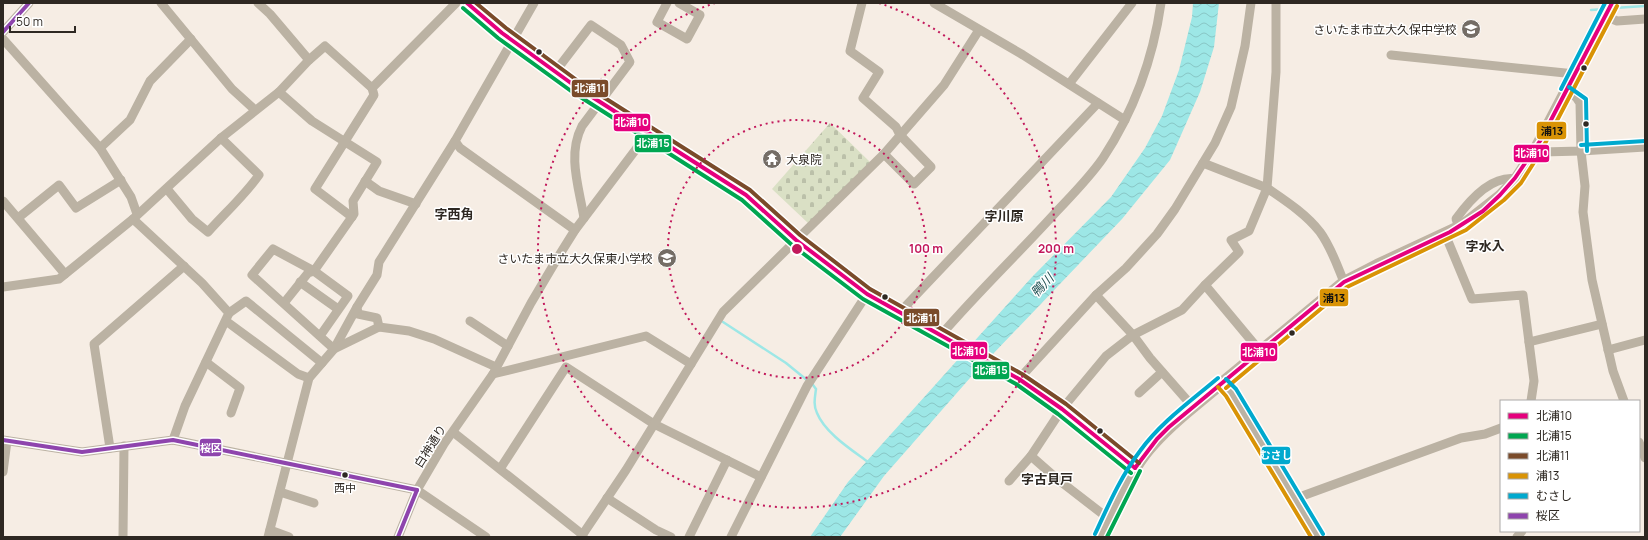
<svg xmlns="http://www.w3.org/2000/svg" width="1648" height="540" viewBox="0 0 1648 540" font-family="Manrope,'Noto Sans JP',sans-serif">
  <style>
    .cemetery { fill: url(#cemetery-stones) }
    .water { fill: url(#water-waves) }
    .pier { fill: #f6ede4 }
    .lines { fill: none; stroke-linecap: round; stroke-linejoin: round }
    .stream { stroke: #9de7e6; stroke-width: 2.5 }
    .minor { stroke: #bbb2a3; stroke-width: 9 }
    .major { stroke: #beb3a3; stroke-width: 12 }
    .bus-1-casing { stroke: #fff; stroke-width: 7 }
    .bus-2-casing { stroke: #fff; stroke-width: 7 }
    .bus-3-casing { stroke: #fff; stroke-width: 7 }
    .bus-4-casing { stroke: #fff; stroke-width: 7 }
    .bus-5-casing { stroke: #fff; stroke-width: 7 }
    .bus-6-casing { stroke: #fff; stroke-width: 7 }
    .bus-1 { stroke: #e5007d; stroke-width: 4 }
    .bus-2 { stroke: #00a651; stroke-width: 4 }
    .bus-3 { stroke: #7a4b2a; stroke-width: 4 }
    .bus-4 { stroke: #d99305; stroke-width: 4 }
    .bus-5 { stroke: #00a9ce; stroke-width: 4 }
    .bus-6 { stroke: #8e44ad; stroke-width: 4 }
    .ring { fill: none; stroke: #c2185b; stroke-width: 2; stroke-dasharray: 2 4 }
    .bus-dot { fill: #2e2822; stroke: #fff; stroke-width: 1.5 }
    .labels { text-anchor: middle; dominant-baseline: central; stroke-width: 3; stroke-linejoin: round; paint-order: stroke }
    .bus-label { font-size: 11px; fill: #2e2822; stroke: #fff }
    .poi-label { font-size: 12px; fill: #2e2822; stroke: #fff; text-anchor: end }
    .street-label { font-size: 12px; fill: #2e2822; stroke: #fff }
    .neighbourhood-label { font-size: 13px; font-weight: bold; fill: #2e2822; stroke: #fff }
    .water-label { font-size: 13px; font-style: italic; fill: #245456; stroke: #fff }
    .centre { fill: #c2185b; stroke: #fff; stroke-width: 2 }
    .ring-label { font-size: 12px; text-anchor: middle; font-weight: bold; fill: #c2185b; stroke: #fff; stroke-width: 3; stroke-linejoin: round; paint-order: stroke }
    .line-badge { stroke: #fff; stroke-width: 1.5 }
    .badge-label { font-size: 11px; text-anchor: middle; font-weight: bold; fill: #fff }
    .pale-badge-label { font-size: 11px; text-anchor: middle; font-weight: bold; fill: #111 }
  </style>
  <defs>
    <pattern id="cemetery-stones" width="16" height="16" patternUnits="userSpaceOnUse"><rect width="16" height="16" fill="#dae0c5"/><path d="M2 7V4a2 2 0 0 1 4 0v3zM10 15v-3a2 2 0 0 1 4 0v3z" fill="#bbc0a9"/></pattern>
    <pattern id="water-waves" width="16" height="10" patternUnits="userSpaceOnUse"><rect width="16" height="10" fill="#9de7e6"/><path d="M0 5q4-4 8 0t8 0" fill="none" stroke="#88c6c5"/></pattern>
  </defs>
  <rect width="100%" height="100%" fill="#f6ede4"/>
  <path class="cemetery" d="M 830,123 L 870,162 L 809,224 L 772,189 Z"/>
  <path class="water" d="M 1193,3 L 1219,3 L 1214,47 L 1200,92 L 1170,160 L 1122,219 L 970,378 L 884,476 L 840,537 L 810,537 L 848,482 L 1032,277 L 1111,197 L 1145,148 L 1162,116 L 1179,70 L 1192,17 Z"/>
  <path class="pier" d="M 971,342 L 994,355 L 982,368 L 959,355 Z"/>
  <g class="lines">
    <g class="stream">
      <path d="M 1614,8 L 1645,6"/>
      <path d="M 1591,10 L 1605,9"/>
      <path d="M 723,322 L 786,363 L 813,385 L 816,389 C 815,397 813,405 817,413 C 825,433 852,450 868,462"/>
    </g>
    <g class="minor">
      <path d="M 161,3 L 232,89 L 255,110"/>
      <path d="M 258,3 L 270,14 L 309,60"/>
      <path d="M 467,3 L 502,33 L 575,86 L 746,195 L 796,240 L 867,294 L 1019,379 L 1062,409 L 1135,468"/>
      <path d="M 534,3 L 455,141 L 460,148 L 575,230"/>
      <path d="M 667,3 L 657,22 L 687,39 L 700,15 L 679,3"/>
      <path d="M 862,3 L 850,51 L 879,72 L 863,98 L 896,127 L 900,135 L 931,167 L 914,184 L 884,154"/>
      <path d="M 934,3 L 1023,55 L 1125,120"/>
      <path d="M 1276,3 L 1276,72 L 1267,188 C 1286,201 1306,214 1320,232 C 1331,247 1337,265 1344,282"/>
      <path d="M 1605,16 L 1617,21 L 1645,19"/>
      <path d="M 3,32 L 29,3"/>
      <path d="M 3,39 L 100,148 L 131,197 L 137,214"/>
      <path d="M 1391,55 L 1575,74"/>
      <path d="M 555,72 L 591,25 L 621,45 L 630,62 L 582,126 C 567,155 579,187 584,218"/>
      <path d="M 1069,84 L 1132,3"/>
      <path d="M 279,92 L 312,121 L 377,162 L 353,201 L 354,214 L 314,271 L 308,273 L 284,303"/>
      <path d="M 1566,92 L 1576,97 L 1580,103 L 1581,151 L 1585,186 L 1583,212 L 1592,280 L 1613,371 L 1624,401"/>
      <path d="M 100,148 L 130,120 L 150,81 L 191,39"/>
      <path d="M 1535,150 L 1542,152 L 1581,151 L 1645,147"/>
      <path d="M 1203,163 L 1267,188 L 1249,231 L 1231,240 L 1239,252 L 1205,285"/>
      <path d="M 365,181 L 379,191 L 416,204"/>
      <path d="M 167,189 L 192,219 L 208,232 C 225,213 244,196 259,175 L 221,138"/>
      <path d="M 3,201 L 65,274"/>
      <path d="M 352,217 L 315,189 L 374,95 L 372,88"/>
      <path d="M 18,218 L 59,185 L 76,208 L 121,180"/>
      <path d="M 133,219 L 202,283 L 229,313 L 185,406 L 173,440"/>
      <path d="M 1459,227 L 1456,219 C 1469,201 1492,175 1516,179"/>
      <path d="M 1445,234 L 1472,299 L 1523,295 L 1534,381 L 1531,401"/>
      <path d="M 300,282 L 338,309"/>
      <path d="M 3,287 L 59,279 L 133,219 L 221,138 L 279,92 L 309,60 L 325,46 L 372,88 L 456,3"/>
      <path d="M 1096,295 L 1133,335 L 1150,358 L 1193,407"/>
      <path d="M 229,313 L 246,301 L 322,363"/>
      <path d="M 899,313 L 1098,103"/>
      <path d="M 226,321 L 298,374 L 309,378"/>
      <path d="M 470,321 L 508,346"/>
      <path d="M 379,327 L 377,318 L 358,314 L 357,307 L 377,275 L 379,262 L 455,141"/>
      <path d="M 941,335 C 978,292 1019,253 1057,211 C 1073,194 1090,177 1103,158 C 1134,111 1153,59 1161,3"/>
      <path d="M 320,336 L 348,296 L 314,271 L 273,249 L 252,275 L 334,349 L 357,307"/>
      <path d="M 1529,342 L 1602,324"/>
      <path d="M 1608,350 L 1645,340"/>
      <path d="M 206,362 L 240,388 L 231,413"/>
      <path d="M 493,374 L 646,336 L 691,364"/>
      <path d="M 1019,379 L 1096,295 L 1126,268 L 1157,234 L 1175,209 L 1215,143 L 1231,107 L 1245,46 L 1251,3"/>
      <path d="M 1222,383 L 1231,392 L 1318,537"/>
      <path d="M 1139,393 L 1162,372"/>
      <path d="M 453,432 L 583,535"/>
      <path d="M 3,440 L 82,452 L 173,440 L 193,444 L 417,490 L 486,537"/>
      <path d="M 1639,442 L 1645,458"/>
      <path d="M 110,448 L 94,344 L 184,266"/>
      <path d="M 1031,456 L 1056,478 L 1109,519"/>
      <path d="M 500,469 L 566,367 L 654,424 L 761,477"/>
      <path d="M 3,472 L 7,441"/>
      <path d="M 1009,481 L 1031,456 L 1062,409 L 1106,356 L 1133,335 L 1182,310 L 1205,285 L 1260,351"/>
      <path d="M 280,492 L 314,503"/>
      <path d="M 607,498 L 656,530 L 671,537"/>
      <path d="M 1294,499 L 1461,438 L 1485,434 L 1501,428"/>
      <path d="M 270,530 L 289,537"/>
      <path d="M 123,537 L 124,446"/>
      <path d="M 268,537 L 309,378 L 334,349 L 379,327 L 409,331 L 434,339 L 496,367"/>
      <path d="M 398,537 L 417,490 L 444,444 L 493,374 L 531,303 L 560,254 L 575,230 L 649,132"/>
      <path d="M 581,537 L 626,470 L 723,312 L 884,154 L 944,85 L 979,30"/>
      <path d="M 689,537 L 727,460"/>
      <path d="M 731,537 L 807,386 L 867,294"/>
      <path d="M 1517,537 L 1522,531"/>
    </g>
    <path class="major" d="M 1100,537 C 1114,509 1126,479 1145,454 C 1159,436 1176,421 1193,407 L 1344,282 L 1377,265 L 1463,225 L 1500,196 L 1516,179 L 1535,150 L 1612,3"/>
    <defs>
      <g id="bus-1">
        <path d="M 467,3 L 502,33 L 575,86 L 746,195 L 796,240 L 867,294 L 1019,379 L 1062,409 L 1135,468"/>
        <path d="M 1135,468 L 1157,439 L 1169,427 L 1344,282 L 1450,232 L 1483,211 L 1500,195 L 1515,178 L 1540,141 L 1612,3"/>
      </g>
      <g id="bus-2">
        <path d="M 463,8 L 498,38 L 571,91 L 742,200 L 792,245 L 863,299 L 1016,384 L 1058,414 L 1131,473"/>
        <path d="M 1107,537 L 1140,471"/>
      </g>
      <path id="bus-3" d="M 476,3 L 506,28 L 578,81 L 750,190 L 800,235 L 870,289 L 1022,374 L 1066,404 L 1139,463"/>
      <g id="bus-4">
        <path d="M 1218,387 L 1226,396 L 1311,537"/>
        <path d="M 1226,388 L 1347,287 L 1466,230 L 1504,200 L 1521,183 L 1540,153 L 1617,6"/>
      </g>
      <g id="bus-5">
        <path d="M 1569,87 L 1586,99 L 1587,151"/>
        <path d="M 1561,89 L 1605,3"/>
        <path d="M 1581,145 L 1645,141"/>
        <path d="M 1226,379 L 1236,389 L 1323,534"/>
        <path d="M 1095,534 C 1108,506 1121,476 1140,451 C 1161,422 1191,401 1218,378"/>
      </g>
      <g id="bus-6">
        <path d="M 3,32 L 29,3"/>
        <path d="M 3,440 L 82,452 L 173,440 L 417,490"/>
        <path d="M 398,537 L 417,490"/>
      </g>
    </defs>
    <use href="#bus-1" class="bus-1-casing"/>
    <use href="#bus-2" class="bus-2-casing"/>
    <use href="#bus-3" class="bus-3-casing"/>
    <use href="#bus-4" class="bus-4-casing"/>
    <use href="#bus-5" class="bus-5-casing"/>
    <use href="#bus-6" class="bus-6-casing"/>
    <use href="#bus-1" class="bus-1"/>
    <use href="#bus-2" class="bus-2"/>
    <use href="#bus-3" class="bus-3"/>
    <use href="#bus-4" class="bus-4"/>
    <use href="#bus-5" class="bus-5"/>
    <use href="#bus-6" class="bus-6"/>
  </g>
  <g class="ring">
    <circle cx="797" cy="249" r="129"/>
    <path d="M879 3A259 259 0 1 1 715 3"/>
  </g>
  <defs>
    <symbol id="school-disc" viewBox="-11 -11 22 22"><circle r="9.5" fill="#746d66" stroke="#fff"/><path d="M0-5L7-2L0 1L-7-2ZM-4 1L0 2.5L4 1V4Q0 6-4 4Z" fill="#fff"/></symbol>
    <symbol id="temple-disc" viewBox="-11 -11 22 22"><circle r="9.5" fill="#746d66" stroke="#fff"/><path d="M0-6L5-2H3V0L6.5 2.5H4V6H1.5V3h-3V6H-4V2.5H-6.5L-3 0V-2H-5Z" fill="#fff"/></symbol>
  </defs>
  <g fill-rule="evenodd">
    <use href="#school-disc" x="1460" y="18" width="22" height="22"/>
    <use href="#temple-disc" x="761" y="148" width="22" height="22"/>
    <use href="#school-disc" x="656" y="247" width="22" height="22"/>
  </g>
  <g class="bus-dot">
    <circle cx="539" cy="52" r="3.5"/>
    <circle cx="1584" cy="68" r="3.5"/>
    <circle cx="1586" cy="124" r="3.5"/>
    <circle cx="885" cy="297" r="3.5"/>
    <circle cx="1292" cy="333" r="3.5"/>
    <circle cx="1100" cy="431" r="3.5"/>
    <circle cx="345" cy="475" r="3.5"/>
  </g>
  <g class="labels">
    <g class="bus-label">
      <text x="345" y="487">西中</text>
    </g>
    <g class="poi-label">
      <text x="1457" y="29">さいたま市立大久保中学校</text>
      <text x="786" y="159" text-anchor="start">大泉院</text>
      <text x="653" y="258">さいたま市立大久保東小学校</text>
    </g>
    <g class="street-label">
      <text transform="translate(430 446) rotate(-58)">白神通り</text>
    </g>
    <g class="neighbourhood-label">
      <text x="454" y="214">字西角</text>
      <text x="1004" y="216">字川原</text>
      <text x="1485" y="246">字水入</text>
      <text x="1047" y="479">字古貝戸</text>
    </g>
    <g class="water-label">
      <text transform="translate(1042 285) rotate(-46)">鴨川</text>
    </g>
  </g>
  <circle cx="797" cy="249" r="6" class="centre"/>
  <g class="ring-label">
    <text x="926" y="253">100 m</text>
    <text x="1056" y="253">200 m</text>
  </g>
  <g class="line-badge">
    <rect x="571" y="79" width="38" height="19" rx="4" fill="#7a4b2a"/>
    <rect x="613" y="113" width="38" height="19" rx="4" fill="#e5007d"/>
    <rect x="1536" y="121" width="31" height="19" rx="4" fill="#d99305"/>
    <rect x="634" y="134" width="38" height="19" rx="4" fill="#00a651"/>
    <rect x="1513" y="144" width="37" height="19" rx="4" fill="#e5007d"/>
    <rect x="1319" y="288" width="30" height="19" rx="4" fill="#d99305"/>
    <rect x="903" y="308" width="37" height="19" rx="4" fill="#7a4b2a"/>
    <rect x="950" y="341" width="38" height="19" rx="4" fill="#e5007d"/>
    <rect x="1240" y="342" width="38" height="20" rx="4" fill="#e5007d"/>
    <rect x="972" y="361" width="38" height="19" rx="4" fill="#00a651"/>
    <rect x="199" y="438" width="23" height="19" rx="4" fill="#8e44ad"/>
    <rect x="1261" y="446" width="30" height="19" rx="4" fill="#00a9ce"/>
  </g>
  <g class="badge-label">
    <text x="590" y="92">北浦11</text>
    <text x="632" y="126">北浦10</text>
    <text x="653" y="147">北浦15</text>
    <text x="1532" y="157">北浦10</text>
    <text x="922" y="322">北浦11</text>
    <text x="969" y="355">北浦10</text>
    <text x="1259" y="356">北浦10</text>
    <text x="991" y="374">北浦15</text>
    <text x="211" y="452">桜区</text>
    <text x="1276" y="459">むさし</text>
  </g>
  <g class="pale-badge-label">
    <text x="1552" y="135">浦13</text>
    <text x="1334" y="302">浦13</text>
  </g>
  <rect width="1648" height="540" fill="none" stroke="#2e2822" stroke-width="8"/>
  <rect x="1500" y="400" width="140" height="132" fill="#ffffff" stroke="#aba9a7"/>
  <rect x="1508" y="413" width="20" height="6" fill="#e5007d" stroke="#aba9a7"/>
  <text x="1536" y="420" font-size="12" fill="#2e2822">北浦10</text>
  <rect x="1508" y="433" width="20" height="6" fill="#00a651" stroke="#aba9a7"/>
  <text x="1536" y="440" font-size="12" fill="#2e2822">北浦15</text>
  <rect x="1508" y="453" width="20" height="6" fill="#7a4b2a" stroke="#aba9a7"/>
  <text x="1536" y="460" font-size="12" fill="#2e2822">北浦11</text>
  <rect x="1508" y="473" width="20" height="6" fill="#d99305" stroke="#aba9a7"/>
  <text x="1536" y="480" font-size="12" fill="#2e2822">浦13</text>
  <rect x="1508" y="493" width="20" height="6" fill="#00a9ce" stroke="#aba9a7"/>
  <text x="1536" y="500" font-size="12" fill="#2e2822">むさし</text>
  <rect x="1508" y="513" width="20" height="6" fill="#8e44ad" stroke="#aba9a7"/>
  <text x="1536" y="520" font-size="12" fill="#2e2822">桜区</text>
  <path d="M10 26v6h65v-6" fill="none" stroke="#2e2822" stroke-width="2"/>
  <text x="16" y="26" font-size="12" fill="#2e2822" stroke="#ffffff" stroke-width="3" paint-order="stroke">50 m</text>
</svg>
